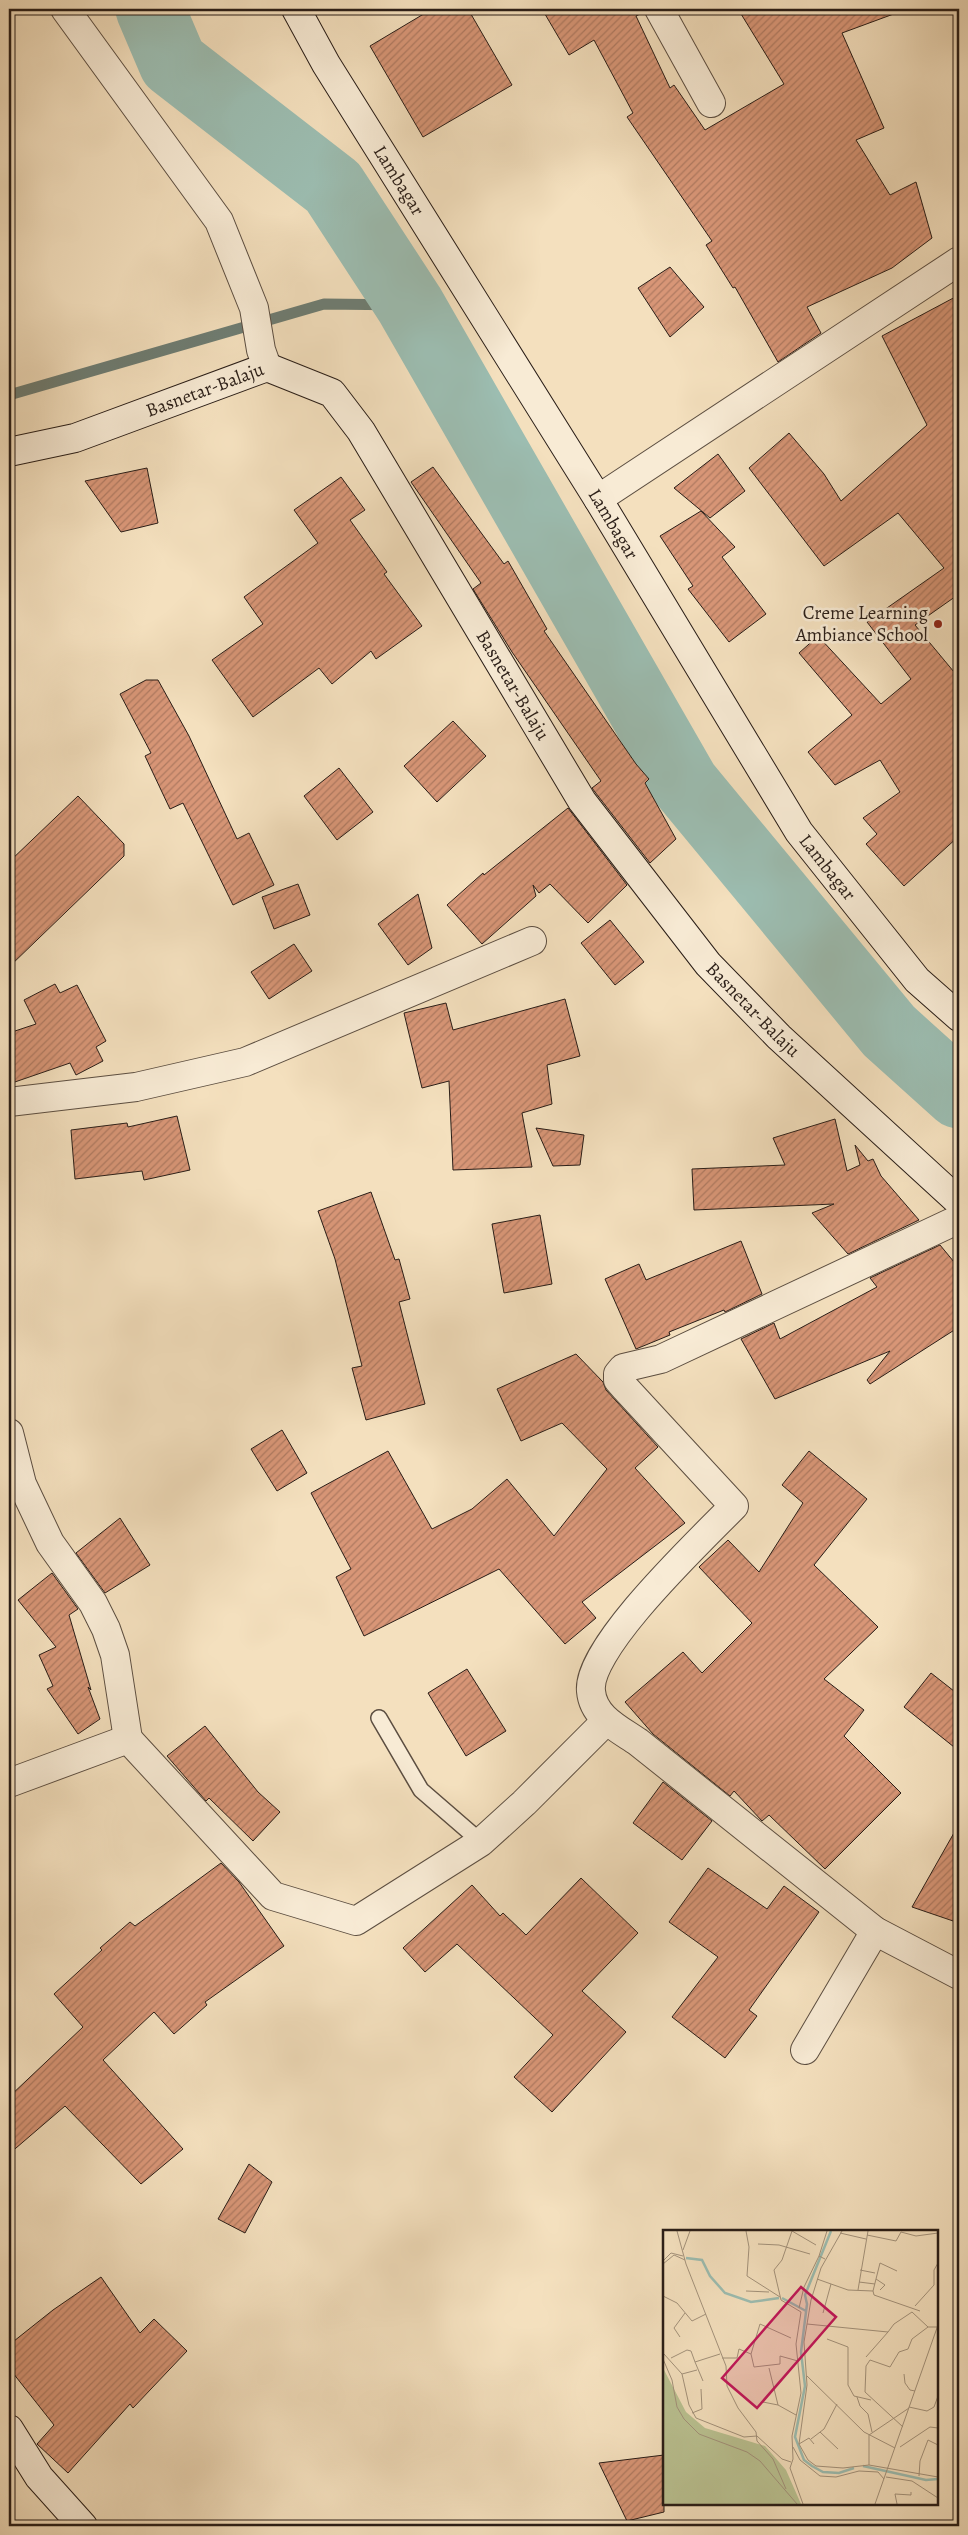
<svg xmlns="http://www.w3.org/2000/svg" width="968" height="2535" viewBox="0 0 968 2535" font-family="Alegreya,serif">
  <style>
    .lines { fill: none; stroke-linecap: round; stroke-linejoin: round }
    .stream { stroke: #6e7d73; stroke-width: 11 }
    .river { stroke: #9cbdb1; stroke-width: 69 }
    .building { fill: url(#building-hatch); stroke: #291d17 }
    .lane-casing { stroke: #5c4e41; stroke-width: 18 }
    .street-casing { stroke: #5c4e41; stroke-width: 30 }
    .secondary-casing { stroke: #291d17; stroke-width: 30 }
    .lane { stroke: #f8ebd5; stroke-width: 15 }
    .street { stroke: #f8ebd5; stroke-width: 28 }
    .secondary { stroke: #f8ebd5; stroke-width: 28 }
    .poi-dot { fill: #8f2418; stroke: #f8ebd5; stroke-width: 2 }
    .labels { text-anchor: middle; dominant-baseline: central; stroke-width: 5; stroke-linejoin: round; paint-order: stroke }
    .street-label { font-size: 19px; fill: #291d17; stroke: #f8ebd5 }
    .poi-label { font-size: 19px; fill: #291d17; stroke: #f8ebd5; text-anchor: end }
    .inset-river { fill: none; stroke: #9cbdb1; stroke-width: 2.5 }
    .inset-road { fill: none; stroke: #a3927b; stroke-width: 1 }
    .view { fill: #c2185b; fill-opacity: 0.15; stroke: #c2185b; stroke-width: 2.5 }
    .inset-edge { fill: none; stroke: #291d17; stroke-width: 2.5 }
  </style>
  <defs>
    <pattern id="building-hatch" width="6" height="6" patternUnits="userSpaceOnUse" patternTransform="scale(1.25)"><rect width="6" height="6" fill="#d89677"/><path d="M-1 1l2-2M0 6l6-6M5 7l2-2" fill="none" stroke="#af7a61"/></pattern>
  </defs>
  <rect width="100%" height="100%" fill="#f4e0be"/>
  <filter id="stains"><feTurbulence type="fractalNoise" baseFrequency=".004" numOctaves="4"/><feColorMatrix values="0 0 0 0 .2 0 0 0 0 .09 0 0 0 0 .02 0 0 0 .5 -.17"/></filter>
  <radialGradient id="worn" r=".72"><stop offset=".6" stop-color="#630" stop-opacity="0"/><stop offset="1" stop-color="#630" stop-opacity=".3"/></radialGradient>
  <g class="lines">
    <path class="stream" d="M 9,395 L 324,304 L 410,305"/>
    <path class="river" d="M 150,9 L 173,63 L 333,187 L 410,305 L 685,784 L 889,1031 L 959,1094"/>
  </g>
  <g class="building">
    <path d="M 432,9 L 468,9 L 512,85 L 423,137 L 370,46 Z"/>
    <path d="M 542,9 L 643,9 L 644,12 L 636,16 L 670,88 L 674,85 L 705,130 L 784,84 L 738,9 L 898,9 L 899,12 L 842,33 L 884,128 L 856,140 L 890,195 L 916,182 L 932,238 L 892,268 L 807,307 L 821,333 L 778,362 L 735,287 L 733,288 L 706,245 L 712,241 L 627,117 L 633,113 L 594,40 L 569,55 Z"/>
    <path d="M 670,267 L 704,307 L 670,337 L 638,288 Z"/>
    <path d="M 959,295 L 959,594 L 915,625 L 959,678 L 959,836 L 904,886 L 866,844 L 877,834 L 863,818 L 900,792 L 880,760 L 835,785 L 808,752 L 852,715 L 799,653 L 818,636 L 881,704 L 911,679 L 867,622 L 944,568 L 898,513 L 824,566 L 749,468 L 789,433 L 824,474 L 841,501 L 927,425 L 882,336 Z"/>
    <path d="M 718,454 L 745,491 L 710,518 L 674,488 Z"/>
    <path d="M 433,467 L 504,564 L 508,561 L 547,629 L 544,631 L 636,764 L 649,779 L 645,783 L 676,839 L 650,863 L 595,792 L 592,788 L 601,781 L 512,652 L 473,589 L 481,583 L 411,482 Z"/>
    <path d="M 147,468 L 158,523 L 121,532 L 85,481 Z"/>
    <path d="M 341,477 L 365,510 L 350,520 L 387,572 L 384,574 L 422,626 L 376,659 L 371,651 L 332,684 L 319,668 L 253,717 L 212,660 L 263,624 L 244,597 L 318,543 L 294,510 Z"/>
    <path d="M 701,511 L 735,547 L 722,557 L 766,614 L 729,642 L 688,589 L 693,586 L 660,536 Z"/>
    <path d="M 146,680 L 158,680 L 189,736 L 237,839 L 249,833 L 274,885 L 233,905 L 183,803 L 170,809 L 145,756 L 151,753 L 120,694 Z"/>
    <path d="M 453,721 L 486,756 L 437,802 L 404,766 Z"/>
    <path d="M 339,768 L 373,812 L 337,840 L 304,796 Z"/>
    <path d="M 78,796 L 124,844 L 124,856 L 9,967 L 9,862 Z"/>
    <path d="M 568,808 L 627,885 L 588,923 L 550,884 L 539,893 L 533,885 L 536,896 L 482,944 L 447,905 L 483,873 L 484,875 Z"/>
    <path d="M 298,884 L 310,915 L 274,929 L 262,897 Z"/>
    <path d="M 418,894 L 432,948 L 408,965 L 378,924 Z"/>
    <path d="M 610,920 L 644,962 L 615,985 L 581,943 Z"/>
    <path d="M 294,944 L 312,971 L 269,999 L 251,972 Z"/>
    <path d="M 55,984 L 60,993 L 77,985 L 106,1041 L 96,1047 L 103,1061 L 76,1075 L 70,1063 L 9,1084 L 9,1033 L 36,1024 L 24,1000 Z"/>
    <path d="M 565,999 L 580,1056 L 547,1065 L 552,1104 L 522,1113 L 532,1167 L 453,1170 L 449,1081 L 422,1088 L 404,1013 L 446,1003 L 453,1030 Z"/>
    <path d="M 177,1116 L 190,1170 L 144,1180 L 142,1171 L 75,1179 L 71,1130 L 127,1123 L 128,1127 Z"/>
    <path d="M 835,1119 L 847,1171 L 860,1165 L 855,1145 L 868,1161 L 873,1159 L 881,1176 L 919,1220 L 848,1254 L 812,1213 L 834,1204 L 694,1210 L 692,1169 L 785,1165 L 773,1138 Z"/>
    <path d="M 536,1128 L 584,1135 L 580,1165 L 553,1166 Z"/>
    <path d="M 371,1192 L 395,1260 L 399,1259 L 410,1299 L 399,1302 L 425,1404 L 366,1420 L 352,1368 L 362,1366 L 335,1259 L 318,1211 Z"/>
    <path d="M 540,1215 L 552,1284 L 504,1293 L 492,1224 Z"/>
    <path d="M 741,1241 L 762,1294 L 725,1312 L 724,1310 L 669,1332 L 670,1335 L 636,1349 L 605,1279 L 639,1264 L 646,1280 Z"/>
    <path d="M 940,1245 L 959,1268 L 959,1327 L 870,1384 L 867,1380 L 890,1351 L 775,1399 L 741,1339 L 774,1323 L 780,1339 L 877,1287 L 870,1278 Z"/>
    <path d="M 576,1354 L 603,1382 L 606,1390 L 658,1447 L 635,1468 L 685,1523 L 582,1602 L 596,1618 L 565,1644 L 499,1569 L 364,1636 L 336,1577 L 351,1569 L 311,1493 L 388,1451 L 432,1529 L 472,1509 L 507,1479 L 554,1536 L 607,1469 L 562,1423 L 521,1441 L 497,1389 Z"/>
    <path d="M 282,1430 L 307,1473 L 277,1491 L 251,1449 Z"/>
    <path d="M 809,1451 L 867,1499 L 814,1565 L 878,1627 L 824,1679 L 864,1710 L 844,1736 L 901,1793 L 825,1869 L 769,1815 L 762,1821 L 734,1791 L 730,1796 L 653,1734 L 625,1702 L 683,1652 L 702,1673 L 752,1623 L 699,1567 L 728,1540 L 759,1572 L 803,1503 L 782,1485 Z"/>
    <path d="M 120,1518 L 150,1565 L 105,1593 L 76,1553 Z"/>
    <path d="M 52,1573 L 78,1609 L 69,1615 L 91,1690 L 88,1687 L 100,1719 L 78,1734 L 47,1689 L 53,1686 L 39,1655 L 56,1647 L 18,1600 Z"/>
    <path d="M 467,1669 L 506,1731 L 466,1756 L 428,1693 Z"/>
    <path d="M 931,1673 L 959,1695 L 959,1751 L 904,1707 Z"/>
    <path d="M 205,1726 L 258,1792 L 280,1812 L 253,1841 L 209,1798 L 206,1801 L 167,1756 Z"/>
    <path d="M 663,1782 L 712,1821 L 682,1860 L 633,1823 Z"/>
    <path d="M 959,1824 L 959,1923 L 912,1907 Z"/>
    <path d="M 221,1863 L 239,1882 L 284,1946 L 205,2002 L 207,2005 L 174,2034 L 154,2012 L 103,2060 L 183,2149 L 141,2184 L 65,2106 L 9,2154 L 9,2097 L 83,2027 L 54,1994 L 102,1950 L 100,1948 L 130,1922 L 135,1926 Z"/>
    <path d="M 708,1868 L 767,1909 L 784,1886 L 819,1912 L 749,2010 L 757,2016 L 725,2058 L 672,2017 L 718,1957 L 669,1922 Z"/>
    <path d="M 581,1878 L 638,1933 L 582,1991 L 626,2032 L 552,2112 L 514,2077 L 553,2035 L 457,1944 L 425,1972 L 403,1948 L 472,1885 L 500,1916 L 503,1913 L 526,1935 Z"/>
    <path d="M 249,2164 L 272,2182 L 245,2233 L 218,2219 Z"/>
    <path d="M 101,2277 L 140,2333 L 154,2319 L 187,2351 L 133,2408 L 130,2404 L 68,2473 L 37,2444 L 54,2425 L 9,2368 L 9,2345 L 53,2310 Z"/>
    <path d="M 664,2455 L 664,2512 L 627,2521 L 599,2463 Z"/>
  </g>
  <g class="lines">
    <defs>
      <path id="lane" d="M 379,1718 L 421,1790 L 481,1842"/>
      <g id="street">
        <path d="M 65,9 L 219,221 L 254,308 L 261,350 L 267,367"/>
        <path d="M 659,9 L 711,103"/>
        <path d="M 598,499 L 959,261"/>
        <path d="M 9,1102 L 136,1087 L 245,1062 L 532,941"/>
        <path d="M 959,1219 L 661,1359 L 623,1368 L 618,1374 L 618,1380 L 625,1388 L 734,1506 C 702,1539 586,1648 591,1691 C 593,1717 619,1729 638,1742 L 875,1931 L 959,1975"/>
        <path d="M 9,1433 L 22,1484 L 50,1543 L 93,1603 L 106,1629 L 115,1655 L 128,1739"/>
        <path d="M 9,1783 L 128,1739 L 273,1896 L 356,1921 L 481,1842 L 524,1803 L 606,1721"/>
        <path d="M 805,2050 L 875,1931"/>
      </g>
      <g id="secondary">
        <path id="s1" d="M 296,9 L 326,64 L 598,499 L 799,832 L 917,980 L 959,1017"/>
        <path id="s2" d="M 9,452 L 75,438 L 267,367 L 332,393 L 361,431 L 582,801 L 708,964 L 779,1037 L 959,1202"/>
        <path d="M 9,2429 L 39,2477 L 83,2526"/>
      </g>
    </defs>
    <use href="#lane" class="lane-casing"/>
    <use href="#street" class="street-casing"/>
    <use href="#secondary" class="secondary-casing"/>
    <use href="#lane" class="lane"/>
    <use href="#street" class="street"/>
    <use href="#secondary" class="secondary"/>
  </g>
  <circle class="poi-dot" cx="938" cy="624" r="5"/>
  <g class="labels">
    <g class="street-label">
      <text stroke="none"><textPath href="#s1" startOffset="200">Lambagar</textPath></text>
      <text stroke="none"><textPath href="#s2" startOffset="206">Basnetar-Balaju</textPath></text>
      <text stroke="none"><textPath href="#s1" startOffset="605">Lambagar</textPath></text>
      <text stroke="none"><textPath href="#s2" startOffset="686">Basnetar-Balaju</textPath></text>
      <text stroke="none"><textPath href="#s1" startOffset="1010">Lambagar</textPath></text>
      <text stroke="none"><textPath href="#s2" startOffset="1091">Basnetar-Balaju</textPath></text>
    </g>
    <g class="poi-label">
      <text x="928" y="613">Creme Learning<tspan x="928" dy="22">Ambiance School</tspan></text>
    </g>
  </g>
  <g transform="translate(663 2230)">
    <rect width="275" height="275" fill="#f4e0be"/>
    <path d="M 0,138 L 23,182 L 42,198 L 102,216 L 123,240 L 138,274 L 0,274 Z" fill="#bac292"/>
    <path class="inset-river" d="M 168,1 L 142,65 L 144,74 L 138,122 L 142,156 L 132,207 L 141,230 L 149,236 L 160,242 L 176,243 L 191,238M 23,28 L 39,30 L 47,46 L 62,63 L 88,72 L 116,68M 119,68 L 143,81M 200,236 L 263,250 L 275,249"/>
    <path class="inset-road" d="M 14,1 L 23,34 L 63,136 L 64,156 L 75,178 L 93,202 L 94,211 L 110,229 L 123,259M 83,1 L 86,17 L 84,46 L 117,67M 129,1 L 119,30 L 111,40 L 118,70 L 138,82 L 133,114 L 138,163 L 129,206 L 130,229 L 127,238 L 140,274M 129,1 L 153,15M 179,1 L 158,38 L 148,70 L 141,112 L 144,155 L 136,214 L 145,230 L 153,236 L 180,238 L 206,235 L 275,247M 177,3 L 203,9M 204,5 L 233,11 L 238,2 L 253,6 L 275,3M 95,14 L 116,15 L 147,24M 20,20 L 27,1M 162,29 L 156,26 L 164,1M 0,31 L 8,23 L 20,26M 0,34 L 11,25 L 22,30M 197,40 L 212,43M 154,49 L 185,60 L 210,61 L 213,49 L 222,55 L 217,60M 213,49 L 217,33 L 234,41M 196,52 L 212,54M 195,60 L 205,1M 83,61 L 106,62M 210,61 L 211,65 L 257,81M 0,66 L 14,73 L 29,91 L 43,84M 252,76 L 271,55 L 271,40 L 275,33M 136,78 L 141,57 L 156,26M 160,83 L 168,54M 144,94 L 225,102 L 231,94 L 249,82 L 265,97M 17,107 L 11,98 L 22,83M 164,109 L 185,117 L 185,155 L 191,166 L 208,170M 1,124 L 19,144 L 26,175 L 33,188 L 81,207 L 94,206 L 119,229 L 128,232M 88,124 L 97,94 L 128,108M 203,127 L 225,102M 8,128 L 24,120 L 28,121 L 32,132 L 57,124M 59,128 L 74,128 L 76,119 L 88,124 L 91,137 L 117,134 L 117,126 L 135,131M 0,129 L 9,150 L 14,177 L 21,189 L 36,204 L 84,222 L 97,231 L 134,274M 32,132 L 40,151M 106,138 L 115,175 L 133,185M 19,144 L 34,140M 241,144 L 242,153 L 247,160 L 252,161M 144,146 L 201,202 L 232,218M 194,167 L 197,176 L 205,184 L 209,202M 100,172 L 115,175M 246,177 L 264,181 L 271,177 L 275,166M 29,183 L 39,179 L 38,159M 240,197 L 202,162 L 203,136 L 207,130 L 227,137 L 236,122 L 245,119 L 249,109 L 265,97 L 274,97M 157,202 L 175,219M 148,209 L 161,199 L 174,174M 136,214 L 146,208 L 151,214M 130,217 L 137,230 L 157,246 L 173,247 L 196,241 L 215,242 L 221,249M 237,217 L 267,197 L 275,198M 206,235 L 206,205 L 246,178M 256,246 L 257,231 L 265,210 L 275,215M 223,247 L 249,251 L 275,268M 212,274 L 275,95M 234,274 L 232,264 L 248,265 L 248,262"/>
    <path class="view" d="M 138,57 L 173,87 L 94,178 L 59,148 Z"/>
    <rect width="275" height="275" class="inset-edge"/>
  </g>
  <rect width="968" height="2535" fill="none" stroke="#f4e0be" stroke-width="30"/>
  <rect x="10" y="10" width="948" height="2515" fill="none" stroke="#291d17" stroke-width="2.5"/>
  <rect x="15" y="15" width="938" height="2505" fill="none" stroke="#291d17"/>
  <rect width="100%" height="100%" filter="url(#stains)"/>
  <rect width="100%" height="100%" fill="url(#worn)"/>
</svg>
